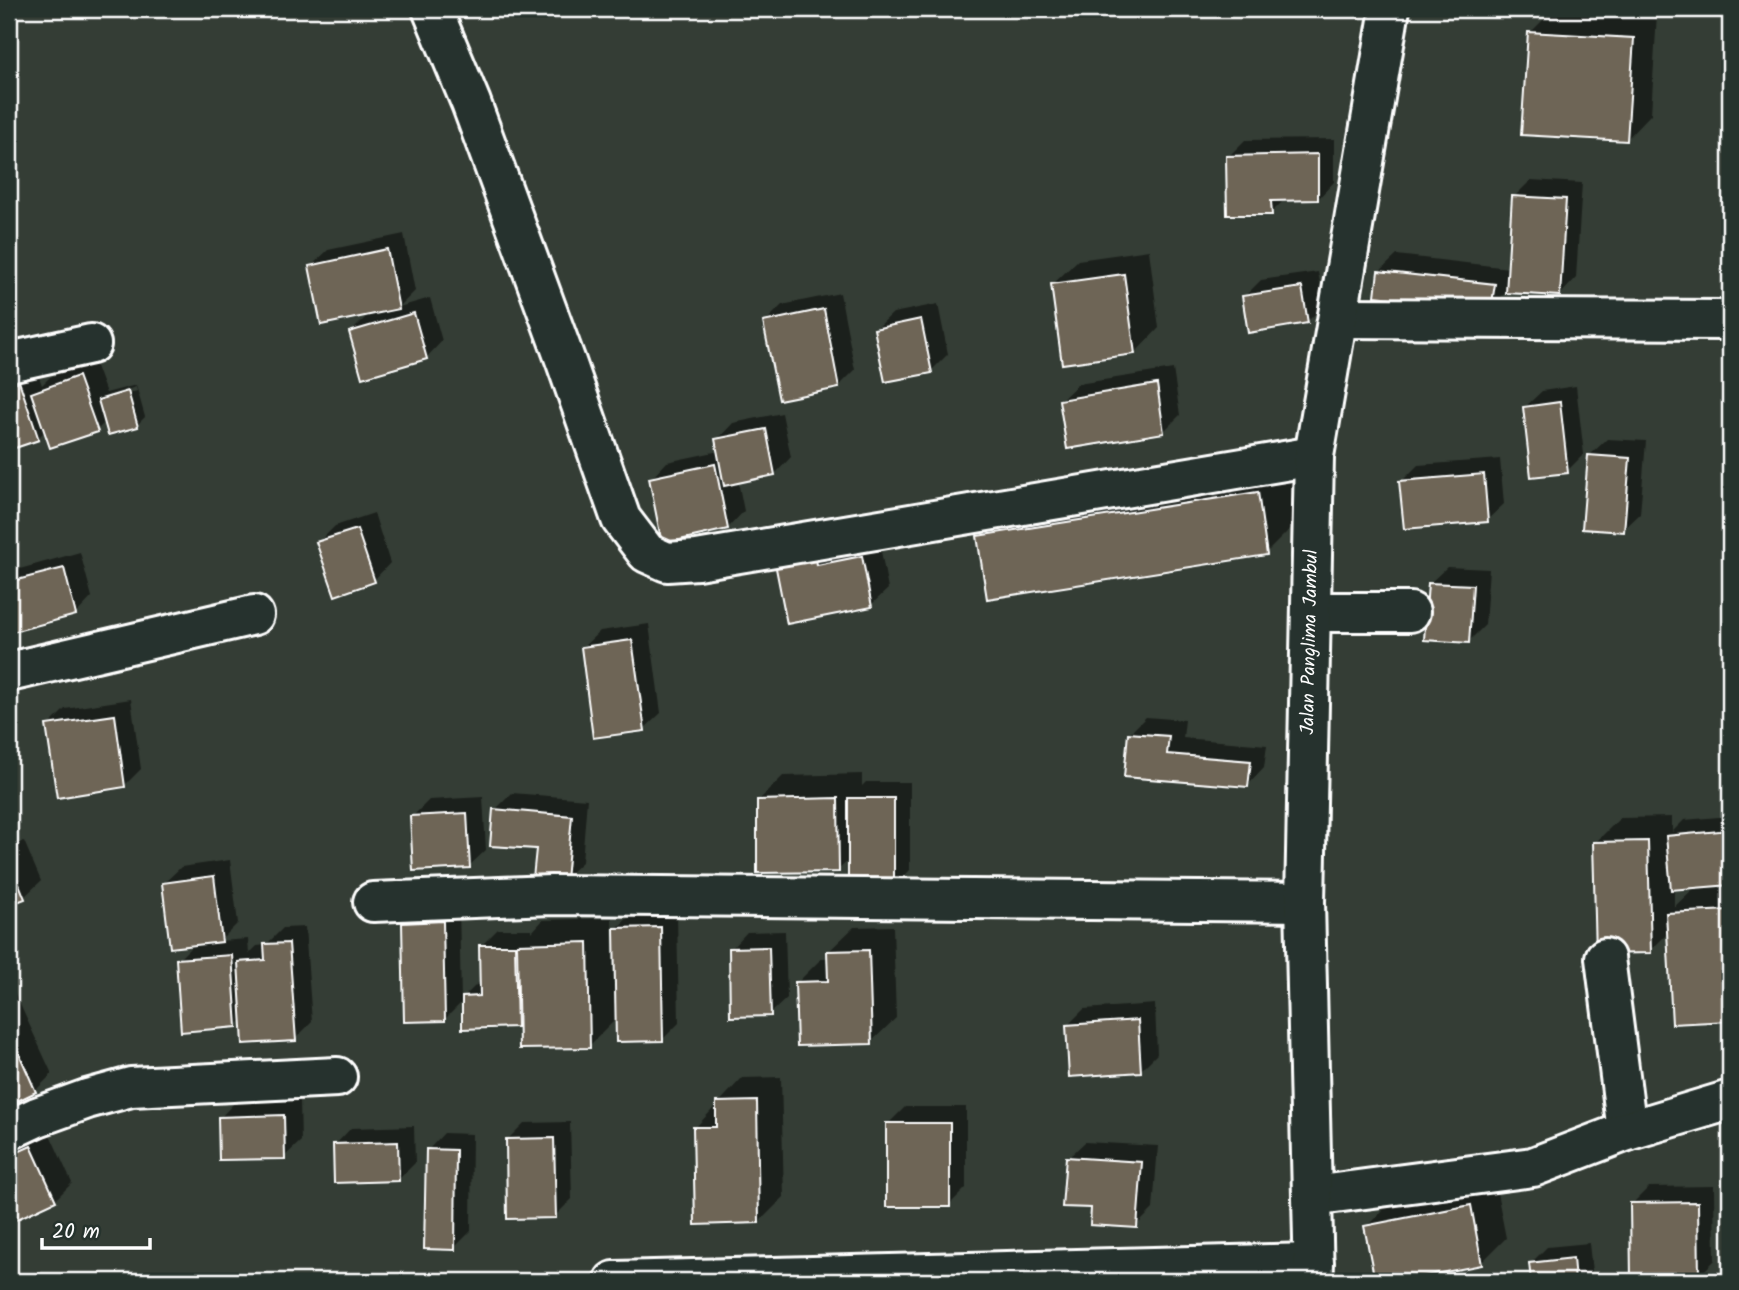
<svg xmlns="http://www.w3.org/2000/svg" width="1739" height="1290" viewBox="0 0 1739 1290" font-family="Kalam,sans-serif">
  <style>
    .shadow { fill: #0007; fill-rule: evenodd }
    .building { fill: #6e6557; stroke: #fff; stroke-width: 2 }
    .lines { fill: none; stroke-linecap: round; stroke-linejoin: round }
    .minor-casing { stroke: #fff; stroke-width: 44 }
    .minor { stroke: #26332d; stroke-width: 38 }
    .labels { text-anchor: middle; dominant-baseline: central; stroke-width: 5; stroke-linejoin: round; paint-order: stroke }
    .street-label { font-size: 19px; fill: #fff; stroke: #26332d }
  </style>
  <rect width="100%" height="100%" fill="#343d35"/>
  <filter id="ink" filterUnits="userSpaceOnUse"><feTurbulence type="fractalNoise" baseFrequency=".0143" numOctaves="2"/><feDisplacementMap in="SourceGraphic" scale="14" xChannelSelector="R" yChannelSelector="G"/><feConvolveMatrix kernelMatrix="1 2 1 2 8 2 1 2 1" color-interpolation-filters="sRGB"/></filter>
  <g filter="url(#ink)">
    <g class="shadow">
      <path d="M 1554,9 L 1657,14 L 1651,114 L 1627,139 L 1530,33 Z"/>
      <path d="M 1334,139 L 1334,182 L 1318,199 L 1285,199 L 1271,213 L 1228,157 L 1245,140 Z"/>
      <path d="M 1531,180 L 1582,183 L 1576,278 L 1560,295 L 1506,292 L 1491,307 L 1380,271 L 1397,255 L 1509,268 L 1514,197 Z"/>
      <path d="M 404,234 L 415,291 L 399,307 L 430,298 L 442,341 L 426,358 L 351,332 L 370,313 L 311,266 L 328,250 Z"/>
      <path d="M 1149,250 L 1159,328 L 1135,353 L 1053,284 L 1078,260 Z"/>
      <path d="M 1318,272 L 1324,305 L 1307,322 L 1244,297 L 1261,280 Z"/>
      <path d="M 840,293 L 855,370 L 839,386 L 765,322 L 782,305 Z"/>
      <path d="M 938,304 L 948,354 L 931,371 L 876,329 L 893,313 Z"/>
      <path d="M 94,361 L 106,393 L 136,385 L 145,417 L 137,425 L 106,421 L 97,430 L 46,430 L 38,438 L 9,448 L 9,375 L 35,366 L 42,385 L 50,377 ZM 136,387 L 137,391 L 107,399 L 107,396 Z"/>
      <path d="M 1173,369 L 1180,415 L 1163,432 L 1061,400 L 1078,384 Z"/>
      <path d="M 1576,386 L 1584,454 L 1567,471 L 1525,407 L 1542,391 Z"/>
      <path d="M 782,413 L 791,457 L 775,474 L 738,481 L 744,511 L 728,528 L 651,479 L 667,462 L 719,451 L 717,440 L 733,423 Z"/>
      <path d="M 1607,439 L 1646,441 L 1640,514 L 1623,530 L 1590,455 Z"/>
      <path d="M 1500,459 L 1504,504 L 1487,520 L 1401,482 L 1418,465 Z"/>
      <path d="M 1289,461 L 1298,521 L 1266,553 L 979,536 L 1011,504 Z"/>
      <path d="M 374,513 L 390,563 L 374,580 L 318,543 L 335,526 Z"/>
      <path d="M 879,540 L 888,589 L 871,605 L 789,622 L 793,547 Z"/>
      <path d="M 80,552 L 92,597 L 76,614 L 9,631 L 9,572 Z"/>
      <path d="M 1447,567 L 1489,569 L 1485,625 L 1468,642 L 1430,583 Z"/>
      <path d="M 649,624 L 661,713 L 644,729 L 583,647 L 600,631 Z"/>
      <path d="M 131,699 L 141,769 L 124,786 L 48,726 L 65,709 Z"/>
      <path d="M 1146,717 L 1185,720 L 1183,738 L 1267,745 L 1264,768 L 1248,785 L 1126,776 L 1129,734 Z"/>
      <path d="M 862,774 L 862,786 L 866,782 L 910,782 L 910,870 L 894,887 L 850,859 L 838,870 L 759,800 L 783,776 Z"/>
      <path d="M 512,793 L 587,799 L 582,862 L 565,878 L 537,848 L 495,810 Z"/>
      <path d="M 483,797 L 486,850 L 469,866 L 412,817 L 429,800 Z"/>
      <path d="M 1730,816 L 1730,883 L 1704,885 L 1705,888 L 1730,887 L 1730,1019 L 1673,1022 L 1669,932 L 1650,951 L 1595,843 L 1620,818 L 1672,817 L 1672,832 L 1684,820 ZM 1696,886 L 1674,907 L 1674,888 Z"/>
      <path d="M 24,841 L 41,881 L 24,897 L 9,903 L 9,847 Z"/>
      <path d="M 230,860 L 238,923 L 220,941 L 248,939 L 249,954 L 257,946 L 266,945 L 283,928 L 305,927 L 312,1022 L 295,1039 L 244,1018 L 236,1026 L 178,960 L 194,944 L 164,883 L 181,867 Z"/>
      <path d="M 459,905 L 461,1000 L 480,981 L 481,946 L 498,929 L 531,929 L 531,933 L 543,920 L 612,918 L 614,1003 L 617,1003 L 616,929 L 633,913 L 677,911 L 679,1023 L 663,1039 L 617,1018 L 589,1046 L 520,1021 L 516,1025 L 464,1000 L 444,1020 L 404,923 L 421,907 Z"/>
      <path d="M 893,926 L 896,1018 L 871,1042 L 797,983 L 822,958 L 829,958 L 829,951 L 854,927 Z"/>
      <path d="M 785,931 L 787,998 L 770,1014 L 731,949 L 747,932 Z"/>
      <path d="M 13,989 L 52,1074 L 35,1091 L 9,1103 L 9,991 Z"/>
      <path d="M 1155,1004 L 1157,1054 L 1140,1071 L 1068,1025 L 1084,1009 Z"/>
      <path d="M 781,1077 L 784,1197 L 759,1222 L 695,1128 L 742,1078 Z"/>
      <path d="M 300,1099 L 301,1141 L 284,1157 L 220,1118 L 236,1101 Z"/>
      <path d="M 905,1107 L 966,1107 L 966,1188 L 949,1205 L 888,1124 Z"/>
      <path d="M 570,1122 L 572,1199 L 555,1216 L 508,1139 L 524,1123 Z"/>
      <path d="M 414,1126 L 415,1163 L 398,1180 L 335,1145 L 351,1128 Z"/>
      <path d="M 48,1130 L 72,1183 L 55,1200 L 9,1221 L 9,1148 Z"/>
      <path d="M 444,1133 L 472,1134 L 471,1231 L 454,1248 L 428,1150 Z"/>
      <path d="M 1085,1142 L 1158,1146 L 1153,1209 L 1136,1226 L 1093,1207 L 1068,1158 Z"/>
      <path d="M 1495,1182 L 1506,1238 L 1481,1263 L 1389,1281 L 1377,1281 L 1366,1227 L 1391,1202 Z"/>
      <path d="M 1714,1186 L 1715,1260 L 1698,1277 L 1632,1204 L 1649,1187 Z"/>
      <path d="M 1589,1243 L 1593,1281 L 1532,1281 L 1531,1263 L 1547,1247 Z"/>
    </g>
    <g class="building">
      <path d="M 1528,32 L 1634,38 L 1627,141 L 1521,135 Z"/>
      <path d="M 1318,154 L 1318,200 L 1271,201 L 1272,215 L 1227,215 L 1226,156 Z"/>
      <path d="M 1512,196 L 1566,199 L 1560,296 L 1506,293 Z"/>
      <path d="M 387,249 L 399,309 L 321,325 L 309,266 Z"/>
      <path d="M 1378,271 L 1495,284 L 1491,309 L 1375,296 Z"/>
      <path d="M 1124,274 L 1135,354 L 1062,364 L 1051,284 Z"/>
      <path d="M 1302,287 L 1308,323 L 1248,333 L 1242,296 Z"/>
      <path d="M 824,309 L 839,388 L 779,400 L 763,322 Z"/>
      <path d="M 414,313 L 427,359 L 362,378 L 349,332 Z"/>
      <path d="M 921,319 L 932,373 L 885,382 L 874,329 Z"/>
      <path d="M 78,376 L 98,432 L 50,448 L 31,393 Z"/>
      <path d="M 19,381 L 39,440 L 9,450 L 9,385 Z"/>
      <path d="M 1157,384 L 1164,433 L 1067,449 L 1059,400 Z"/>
      <path d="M 128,391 L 138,427 L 108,435 L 98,400 Z"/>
      <path d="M 1560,402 L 1568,473 L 1531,477 L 1523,407 Z"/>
      <path d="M 766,429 L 775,475 L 724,486 L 715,439 Z"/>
      <path d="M 1588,455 L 1630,458 L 1624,532 L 1582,529 Z"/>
      <path d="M 715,464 L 728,529 L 662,544 L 649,478 Z"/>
      <path d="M 1484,474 L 1488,522 L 1404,529 L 1399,481 Z"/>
      <path d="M 1258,492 L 1267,555 L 987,599 L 977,536 Z"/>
      <path d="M 357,529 L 375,582 L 335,596 L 316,542 Z"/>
      <path d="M 815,554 L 817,565 L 862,556 L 872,607 L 787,624 L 775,563 Z"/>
      <path d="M 64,568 L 76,615 L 9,633 L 9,582 Z"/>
      <path d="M 1428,583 L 1473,585 L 1469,643 L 1424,640 Z"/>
      <path d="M 632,640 L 645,731 L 593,738 L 581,647 Z"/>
      <path d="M 115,715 L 125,787 L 57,798 L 46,725 Z"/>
      <path d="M 1128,733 L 1169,736 L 1167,754 L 1251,761 L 1248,787 L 1124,777 Z"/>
      <path d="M 838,798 L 839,872 L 757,873 L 757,800 Z"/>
      <rect x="848" y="798" width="46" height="91"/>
      <path d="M 493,809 L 572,816 L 566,880 L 533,878 L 536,849 L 490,846 Z"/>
      <path d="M 467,813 L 470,868 L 413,871 L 410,816 Z"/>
      <path d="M 1730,830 L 1730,885 L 1671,890 L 1666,836 Z"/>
      <path d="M 1648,841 L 1651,953 L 1596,954 L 1593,842 Z"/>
      <path d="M 9,859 L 25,899 L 9,905 Z"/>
      <path d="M 214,876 L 222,942 L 170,948 L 162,883 Z"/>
      <path d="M 1730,910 L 1730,1021 L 1672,1024 L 1666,913 Z"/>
      <path d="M 443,921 L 445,1021 L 404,1022 L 402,923 Z"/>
      <path d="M 661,927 L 663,1041 L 616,1042 L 614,928 Z"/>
      <path d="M 588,942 L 590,1048 L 519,1049 L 517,944 Z"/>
      <path d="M 289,943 L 296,1041 L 243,1044 L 238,962 L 265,960 L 264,944 Z"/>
      <path d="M 479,945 L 515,945 L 517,1027 L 462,1029 L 462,997 L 480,996 Z"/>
      <path d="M 769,947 L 771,1016 L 730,1017 L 729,948 Z"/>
      <path d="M 869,950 L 872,1044 L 797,1046 L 795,982 L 828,981 L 827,951 Z"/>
      <path d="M 232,955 L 237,1027 L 181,1032 L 176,959 Z"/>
      <path d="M 1138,1020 L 1141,1072 L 1069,1077 L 1066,1025 Z"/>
      <path d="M 9,1031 L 36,1092 L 9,1105 Z"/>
      <path d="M 757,1101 L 759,1223 L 695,1225 L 693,1127 L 716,1127 L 716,1102 Z"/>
      <path d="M 284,1115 L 285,1159 L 219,1160 L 218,1117 Z"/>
      <rect x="886" y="1123" width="64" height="84"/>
      <path d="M 554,1138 L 556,1218 L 507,1219 L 506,1139 Z"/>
      <path d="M 398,1142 L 399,1181 L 334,1183 L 333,1144 Z"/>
      <path d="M 31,1146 L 56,1201 L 9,1223 L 9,1156 Z"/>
      <path d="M 426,1149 L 456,1150 L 455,1250 L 424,1249 Z"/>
      <path d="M 1066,1157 L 1142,1162 L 1137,1228 L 1090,1225 L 1091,1208 L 1062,1207 Z"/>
      <path d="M 1698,1202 L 1699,1279 L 1631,1280 L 1630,1203 Z"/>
      <path d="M 1471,1205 L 1482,1265 L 1398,1281 L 1375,1281 L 1364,1226 Z"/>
      <path d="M 1573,1258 L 1575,1281 L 1531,1281 L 1529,1263 Z"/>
    </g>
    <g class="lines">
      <defs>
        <g id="minor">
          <path d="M 432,9 L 471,103 L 566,362 L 621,519 L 647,553 L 667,562 L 697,560 L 1314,456"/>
          <path d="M 1338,318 L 1730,320"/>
          <path d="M 9,362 L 91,344"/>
          <path d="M 1311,612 L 1410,612"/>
          <path d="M 9,672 L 254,615"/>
          <path d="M 373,902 L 551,895 L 1305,902"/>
          <path d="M 1605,958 L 1627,1131"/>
          <path d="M 9,1130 L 37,1117 L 87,1099 L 131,1087 L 337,1077"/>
          <path d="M 1312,1196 L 1533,1167 L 1627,1131 L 1730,1100"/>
          <path d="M 614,1281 L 1314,1263"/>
          <path id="s1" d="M 1314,1281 L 1305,902 L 1314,456 L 1390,9"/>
        </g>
      </defs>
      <use href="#minor" class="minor-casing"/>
      <use href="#minor" class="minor"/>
    </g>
  </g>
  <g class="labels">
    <g class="street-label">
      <text stroke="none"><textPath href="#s1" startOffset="639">Jalan Panglima Jambul</textPath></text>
    </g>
  </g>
  <rect width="1739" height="1290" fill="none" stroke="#26332d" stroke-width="35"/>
  <rect x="18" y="18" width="1704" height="1255" fill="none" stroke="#fff" stroke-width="2.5" filter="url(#ink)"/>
  <path d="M42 1238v10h108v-10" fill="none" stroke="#ffffff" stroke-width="3.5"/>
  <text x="52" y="1238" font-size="21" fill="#ffffff" stroke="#26332d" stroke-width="5" paint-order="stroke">20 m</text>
</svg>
